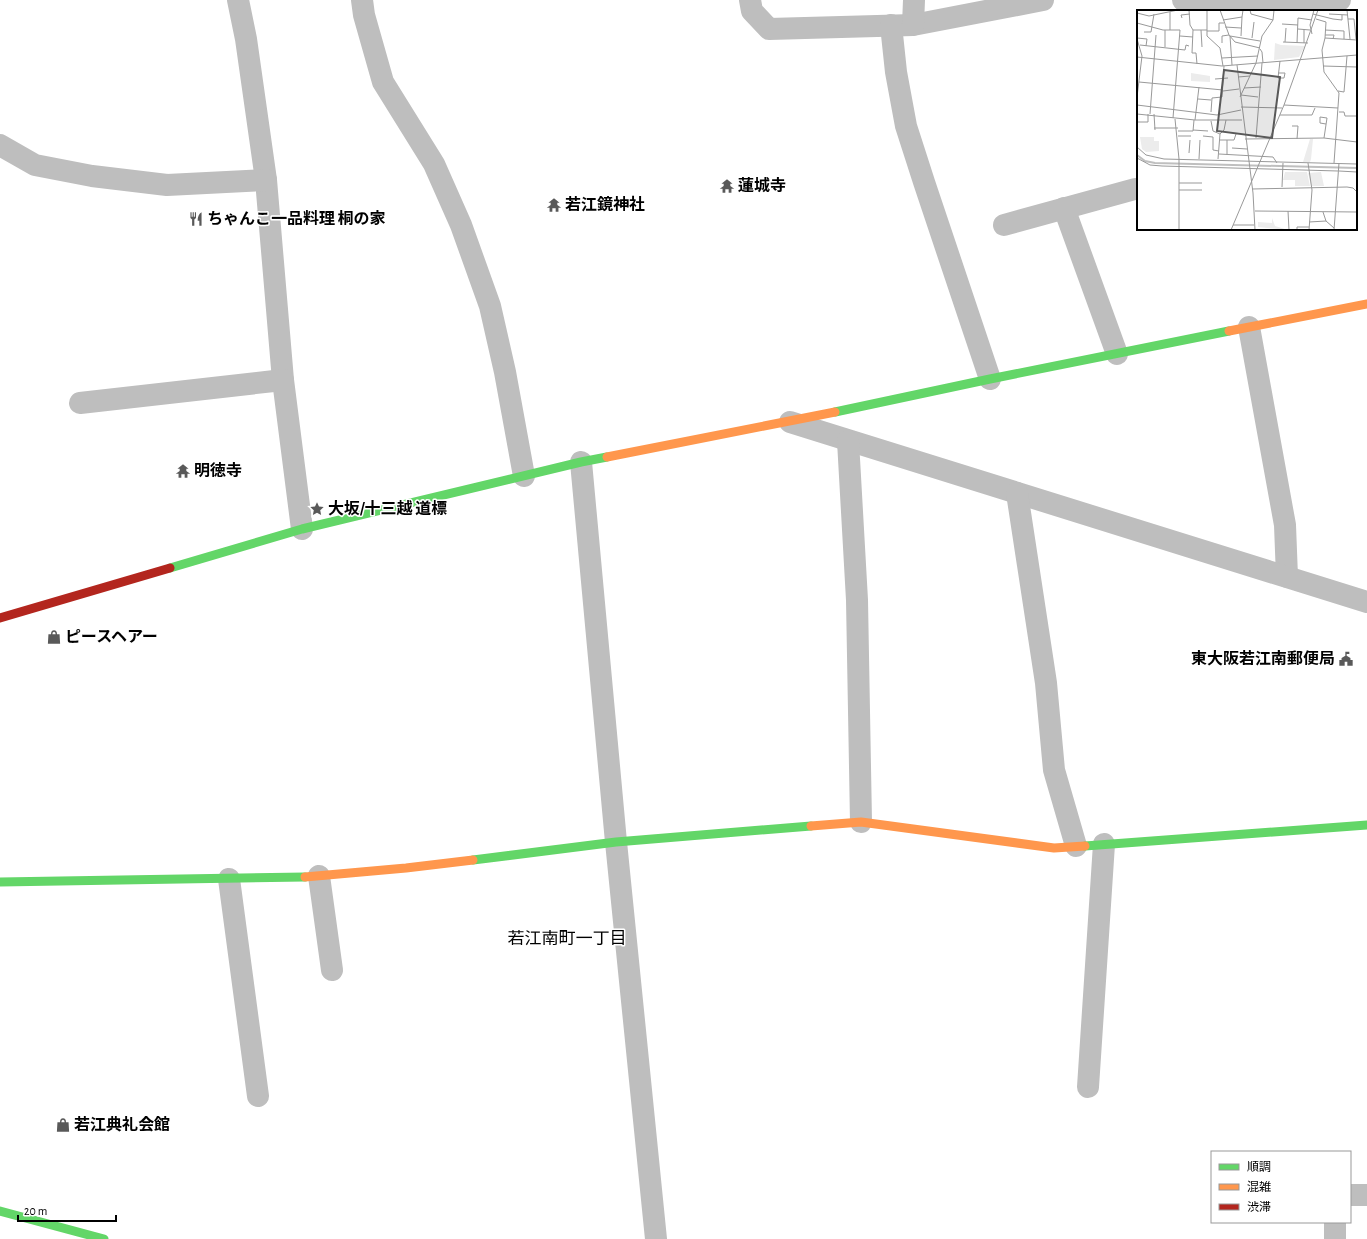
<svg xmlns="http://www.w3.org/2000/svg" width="1367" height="1239" viewBox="0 0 1367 1239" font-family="'Alegreya Sans','Noto Sans JP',sans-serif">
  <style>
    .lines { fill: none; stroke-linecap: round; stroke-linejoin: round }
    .street { stroke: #bebebe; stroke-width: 22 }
    .fast { stroke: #63d668; stroke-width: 9 }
    .slow { stroke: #ff974d; stroke-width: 9 }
    .jam { stroke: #b3261e; stroke-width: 9 }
    .labels { text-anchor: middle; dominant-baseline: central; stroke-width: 3; stroke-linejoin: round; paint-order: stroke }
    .poi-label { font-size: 16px; font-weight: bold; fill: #000; stroke: #fff; text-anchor: start }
    .neighbourhood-label { font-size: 17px; fill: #000; stroke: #fff }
    .inset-river { fill: none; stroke: #bfbfbf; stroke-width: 2 }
    .inset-road { fill: none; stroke: #999; stroke-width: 1 }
    .view { fill: #595959; fill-opacity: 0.15; stroke: #595959; stroke-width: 2 }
    .inset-edge { fill: none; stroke: #000; stroke-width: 2 }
  </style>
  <rect width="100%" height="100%" fill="#fff"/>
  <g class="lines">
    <g class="street">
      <path d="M 238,0 L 246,39 L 266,180 L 283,380 L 302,529"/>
      <path d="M 362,0 L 364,15 L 383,82 L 434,164 L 461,225 L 490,306 L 505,372 L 524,476"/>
      <path d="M 750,0 L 752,11 L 769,29 L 913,25 L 1043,0"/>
      <path d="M 1183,0 L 1266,6 L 1340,0"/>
      <path d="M 891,25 L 896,72 L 906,126 L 924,182 L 990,379"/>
      <path d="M 913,25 L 914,0"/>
      <path d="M 0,145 L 35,165 L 92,176 L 167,185 L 266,180"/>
      <path d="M 1064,208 L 1117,354"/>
      <path d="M 1004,225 L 1135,189"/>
      <path d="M 1249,327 L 1285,525 L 1287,577"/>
      <path d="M 80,403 L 283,380"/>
      <path d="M 790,422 L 1367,602"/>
      <path d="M 848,441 L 857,600 L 861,822"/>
      <path d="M 581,462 L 616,842 L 656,1239"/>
      <path d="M 1017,493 L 1046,683 L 1054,770 L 1076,846"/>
      <path d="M 319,876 L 332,970"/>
      <path d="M 229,879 L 258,1096"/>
      <path d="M 1088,1087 L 1104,844"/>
      <path d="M 1350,1195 L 1367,1195"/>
      <path d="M 1335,1222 L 1335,1239"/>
    </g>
    <g class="fast">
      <path d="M 835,412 L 990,379 L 1229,331"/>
      <path d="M 170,568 L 302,529 L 581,462 L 607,457"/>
      <path d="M 1085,846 L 1367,825"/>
      <path d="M 473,860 L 616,842 L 811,826"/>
      <path d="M 0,882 L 305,877"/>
      <path d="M 0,1211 L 104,1239"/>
    </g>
    <g class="slow">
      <path d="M 1229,331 L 1367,304"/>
      <path d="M 607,457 L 835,412"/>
      <path d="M 811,826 L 861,822 L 1054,848 L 1085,846"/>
      <path d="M 305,877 L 406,868 L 473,860"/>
    </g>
    <path class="jam" d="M 0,618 L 170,568"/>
  </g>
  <defs>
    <symbol id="temple-bare" viewBox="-9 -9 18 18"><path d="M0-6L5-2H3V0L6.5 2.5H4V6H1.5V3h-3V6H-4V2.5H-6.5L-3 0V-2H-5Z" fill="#595959" stroke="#fff" stroke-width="2.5" paint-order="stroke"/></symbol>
    <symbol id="restaurant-bare" viewBox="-9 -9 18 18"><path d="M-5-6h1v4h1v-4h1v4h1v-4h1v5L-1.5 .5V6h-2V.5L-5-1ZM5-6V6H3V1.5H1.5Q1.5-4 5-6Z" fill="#595959" stroke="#fff" stroke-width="2.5" paint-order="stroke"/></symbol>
    <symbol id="sight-bare" viewBox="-9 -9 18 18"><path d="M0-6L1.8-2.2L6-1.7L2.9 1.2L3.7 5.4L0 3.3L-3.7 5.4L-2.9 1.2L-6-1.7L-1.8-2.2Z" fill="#595959" stroke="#fff" stroke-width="2.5" paint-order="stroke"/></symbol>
    <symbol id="shop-bare" viewBox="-9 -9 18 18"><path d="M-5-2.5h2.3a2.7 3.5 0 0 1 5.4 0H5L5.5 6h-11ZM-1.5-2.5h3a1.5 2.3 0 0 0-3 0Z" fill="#595959" stroke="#fff" stroke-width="2.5" paint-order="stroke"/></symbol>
    <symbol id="civic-bare" viewBox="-9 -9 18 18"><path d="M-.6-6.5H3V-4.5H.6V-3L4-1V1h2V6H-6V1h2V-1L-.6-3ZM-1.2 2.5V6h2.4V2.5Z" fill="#595959" stroke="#fff" stroke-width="2.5" paint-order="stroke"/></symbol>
  </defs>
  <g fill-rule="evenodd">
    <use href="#temple-bare" x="717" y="176" width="20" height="20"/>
    <use href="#temple-bare" x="544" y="195" width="20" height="20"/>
    <use href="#restaurant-bare" x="186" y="209" width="20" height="20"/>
    <use href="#temple-bare" x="173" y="461" width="20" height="20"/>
    <use href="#sight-bare" x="307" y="499" width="20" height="20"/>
    <use href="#shop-bare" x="44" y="627" width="20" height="20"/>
    <use href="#civic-bare" x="1336" y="649" width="20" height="20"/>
    <use href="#shop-bare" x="53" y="1115" width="20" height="20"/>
  </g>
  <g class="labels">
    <g class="poi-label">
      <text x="738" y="186">蓮城寺</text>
      <text x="565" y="205">若江鏡神社</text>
      <text x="207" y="219">ちゃんこ一品料理 桐の家</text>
      <text x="194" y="471">明徳寺</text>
      <text x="328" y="509">大坂/十三越 道標</text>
      <text x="65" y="637">ピースヘアー</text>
      <text x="1335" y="659" text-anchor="end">東大阪若江南郵便局</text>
      <text x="74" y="1125">若江典礼会館</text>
    </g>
    <g class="neighbourhood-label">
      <text x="567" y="938">若江南町一丁目</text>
    </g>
  </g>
  <g transform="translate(1137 10)">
    <rect width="220" height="220" fill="#fff"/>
    <path d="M 138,33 L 144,35 L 168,36 L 162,47 L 137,50 ZM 54,63 L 73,66 L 73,72 L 54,71 ZM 3,127 L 17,127 L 17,131 L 22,131 L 22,141 L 9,142 L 5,139 ZM 173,129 L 176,129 L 174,149 L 173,152 L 166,152 ZM 148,162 L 170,162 L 173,176 L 158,176 L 158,170 L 146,170 ZM 184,162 L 187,176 L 174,176 L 171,163 ZM 135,208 L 138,216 L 151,220 L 121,217 L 121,212 L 135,213 Z" fill="#ececec"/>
    <path class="inset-river" d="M 0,40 L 0,58M 0,145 L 8,151 L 18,153 L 220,158"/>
    <path class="inset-road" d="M 52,0 L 53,15 L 56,20 L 70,20M 70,0 L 70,26 L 83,38 L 86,56M 83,0 L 92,25 L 98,32 L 123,38M 113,0 L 114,4 L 136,10M 210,0 L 213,29M 0,3 L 12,6 L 41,0M 176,4 L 196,9 L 205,10 L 205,5M 192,4 L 211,5M 45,8 L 44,5 L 53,4M 179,9 L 189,12 L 188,28M 211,9 L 217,9 L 219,29M 86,10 L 105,7 L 106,0M 0,13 L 26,20 L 43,20 L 36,108M 145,14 L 161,15M 88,17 L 104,18M 161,19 L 173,20M 33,20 L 33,2M 56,20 L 55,43 L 59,43 L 60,54M 64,20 L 65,37M 188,20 L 207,21 L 207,29M 70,21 L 82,21 L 82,13 L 87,13M 7,22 L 14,22 L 17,4M 175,24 L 173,15 L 177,0M 188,25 L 197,25 L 196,29M 43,26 L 56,27M 93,26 L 123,31M 93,26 L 95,55M 104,26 L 105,7M 0,28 L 10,29 L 9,36M 115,28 L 117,12M 0,29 L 5,46 L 0,87M 146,32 L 171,33M 148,32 L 149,18M 85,33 L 85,26 L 92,25M 160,33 L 161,8 L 175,10M 167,33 L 167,19M 3,35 L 48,40 L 49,35 L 52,36M 28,37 L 28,20M 123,39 L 125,42 L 126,53M 0,47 L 85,56 L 220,45M 85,48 L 121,46M 100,55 L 116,183 L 118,220M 186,56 L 220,57M 101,67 L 113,66M 141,68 L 147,68 L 148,63 L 141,63M 141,68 L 143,51M 78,69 L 91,68M 2,72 L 86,80M 107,78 L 124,77M 86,81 L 102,79M 201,81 L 207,82 L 210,46M 104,85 L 121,87M 103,87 L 119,53 L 125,26 L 136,10 L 137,0M 61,89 L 74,90M 0,95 L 80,105 L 104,100M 147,95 L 201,98M 104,97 L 145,98M 74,102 L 75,88 L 85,87 L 87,56M 202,102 L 207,102 L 208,106 L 220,106M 0,104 L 58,110 L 105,110M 13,104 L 19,25M 17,104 L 18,120M 143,105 L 175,105 L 178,98M 38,109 L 42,149 L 42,220M 58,110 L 62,77M 74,111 L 76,121 L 83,124 L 81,149M 0,112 L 11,112 L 11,104M 155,116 L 161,116 L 160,129M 17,118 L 41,118M 56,120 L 71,121M 41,121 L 56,121 L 57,110M 83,124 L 87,120 L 89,110M 41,126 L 54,126M 66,126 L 76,127 L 76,140 L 82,141M 119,128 L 125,53M 187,128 L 190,108 L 183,107 L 183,113 L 189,114M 108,129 L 187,128 L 220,132M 83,130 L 97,130 L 99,124M 90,130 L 90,145M 0,137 L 9,145 L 27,149 L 220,154M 95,138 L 110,139M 52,143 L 53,130M 82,144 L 136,147 L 140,153M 0,148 L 13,155 L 25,156 L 201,161M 62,149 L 63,130M 171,153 L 175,180 L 172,220M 197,153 L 202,83 L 187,62 L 185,40 L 188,28 L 220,30M 202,161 L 220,162M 42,173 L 65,173M 145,177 L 146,153M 115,179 L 210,177 L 216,178 L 220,182M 42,180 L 65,180M 118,201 L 220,202M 151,201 L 152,220M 186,202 L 189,211 L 197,218M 172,212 L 189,211M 96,215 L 117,215M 94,220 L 147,95 L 181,0M 160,220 L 160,217 L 172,217M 197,220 L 202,153"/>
    <path class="view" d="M 87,60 L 143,67 L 135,128 L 80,121 Z"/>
    <rect width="220" height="220" class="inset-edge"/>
  </g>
  <rect x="1211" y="1151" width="140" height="72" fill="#ffffff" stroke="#999999"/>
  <rect x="1219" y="1164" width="20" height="6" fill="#63d668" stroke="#999999"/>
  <text x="1247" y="1171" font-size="12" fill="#000000">順調</text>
  <rect x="1219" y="1184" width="20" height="6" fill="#ff974d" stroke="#999999"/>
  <text x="1247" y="1191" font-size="12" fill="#000000">混雑</text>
  <rect x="1219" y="1204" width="20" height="6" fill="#b3261e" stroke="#999999"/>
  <text x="1247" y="1211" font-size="12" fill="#000000">渋滞</text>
  <path d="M18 1215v6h98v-6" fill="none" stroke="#000000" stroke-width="2"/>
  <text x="24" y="1215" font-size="12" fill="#000000" stroke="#ffffff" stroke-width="3" paint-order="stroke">20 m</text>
</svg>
